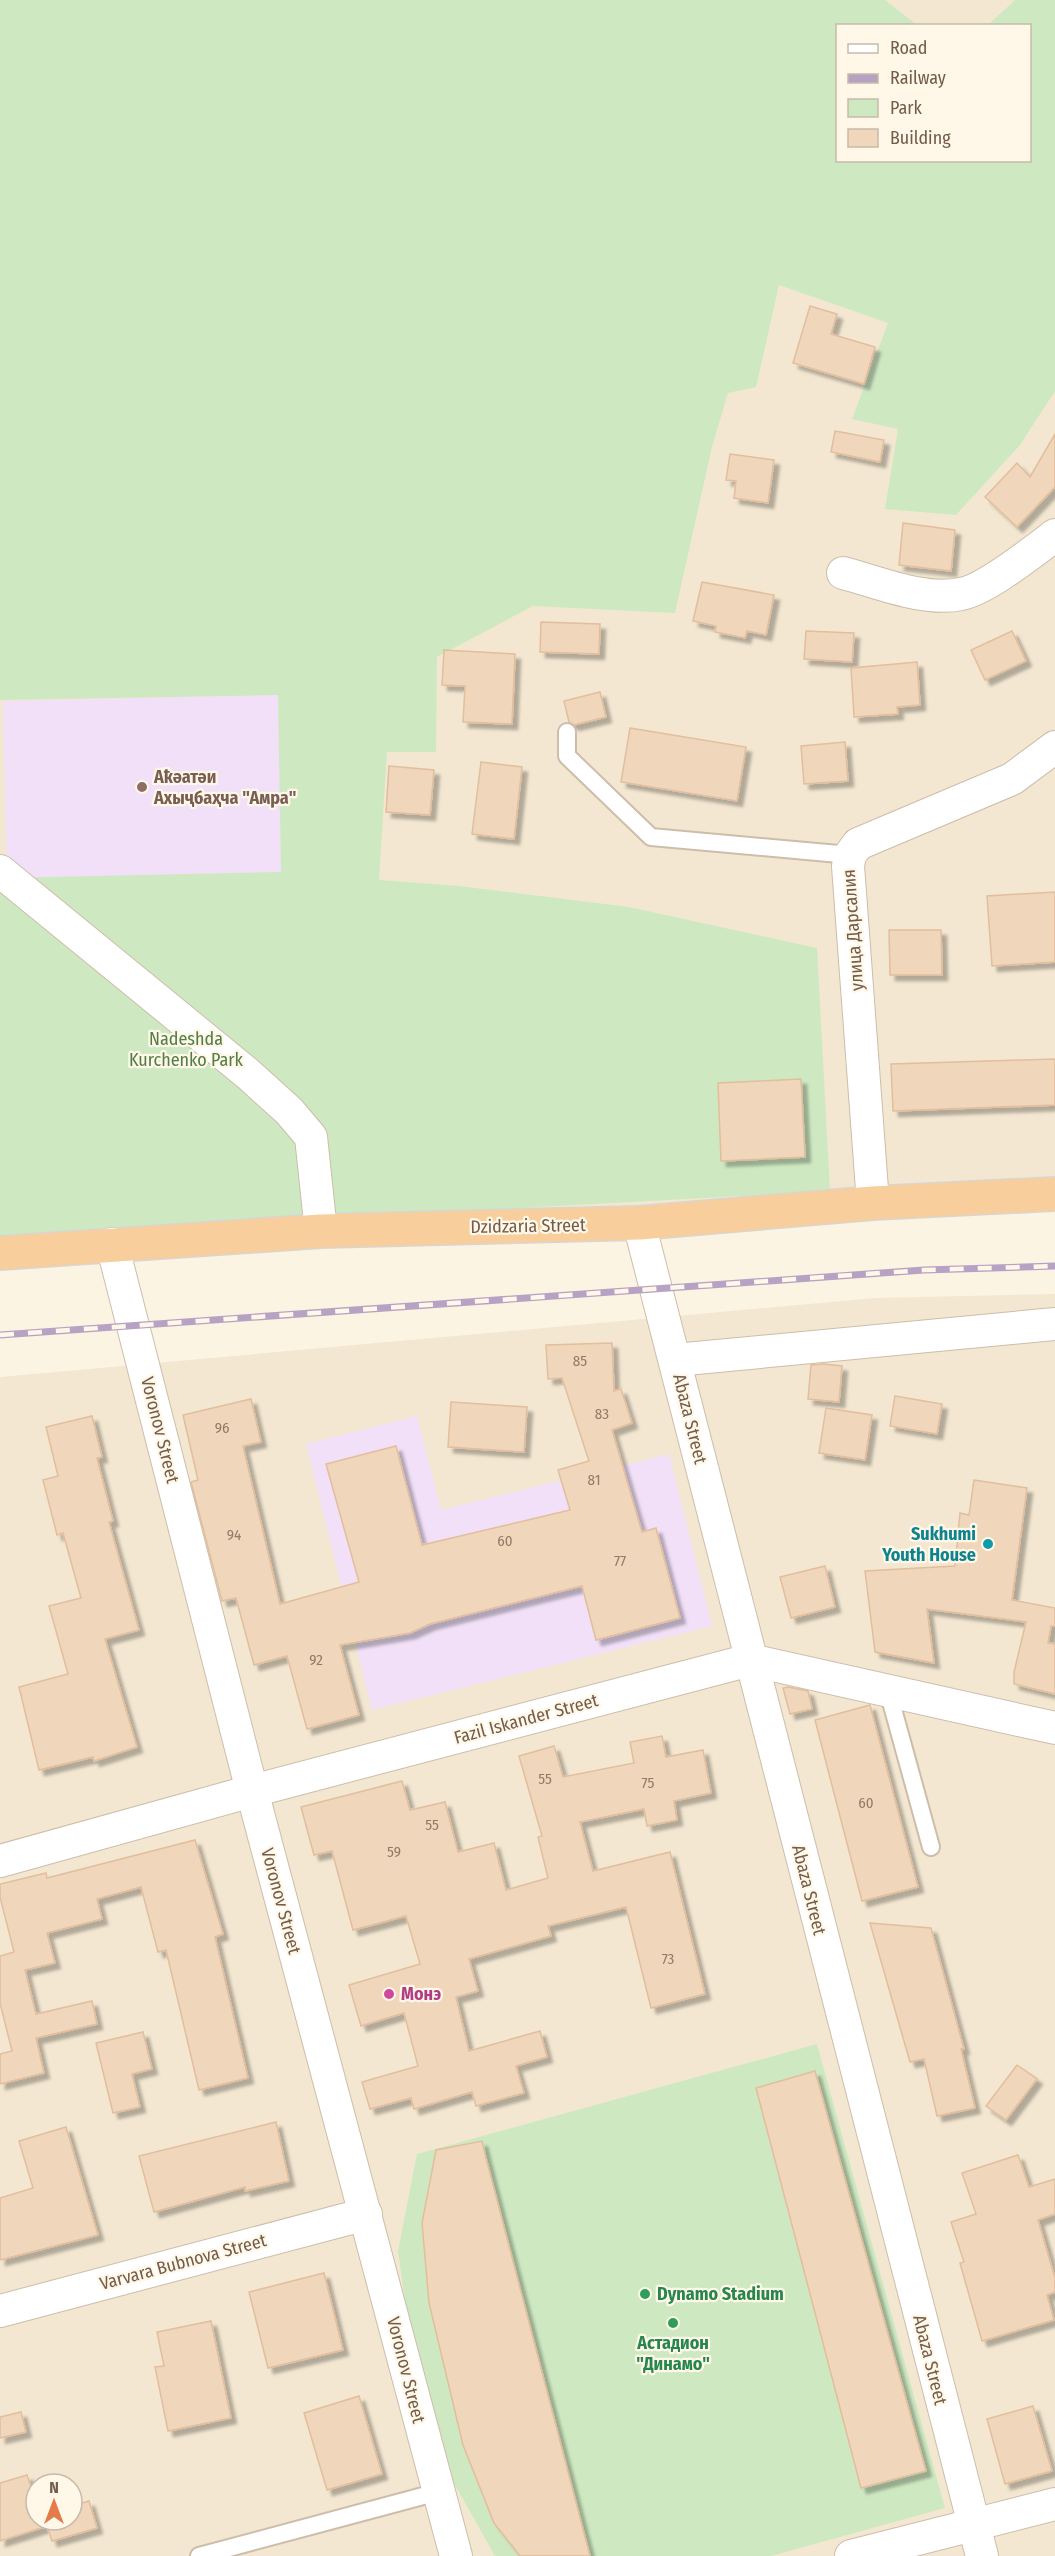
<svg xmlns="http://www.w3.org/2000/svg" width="1055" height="2556" viewBox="0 0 1055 2556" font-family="'Fira Sans Condensed',sans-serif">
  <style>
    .residential { fill: #f3e7d1; fill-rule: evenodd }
    .education { fill: #f1e0f8 }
    .green { fill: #cee9c2 }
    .building { fill: #f0d6bb; stroke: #e2be9c; stroke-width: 1.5; filter: url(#shadow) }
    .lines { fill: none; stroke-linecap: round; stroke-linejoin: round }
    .service-casing { stroke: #cdbdaa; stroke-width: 20 }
    .minor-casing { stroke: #cdbdaa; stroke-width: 34 }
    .trunk-casing { stroke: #dbd5d0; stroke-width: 36 }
    .service { stroke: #fff; stroke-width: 16 }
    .minor { stroke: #fff; stroke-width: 32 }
    .trunk { stroke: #f7ce9c; stroke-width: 33 }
    .rail-casing { stroke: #b8a2c4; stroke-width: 7 }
    .rail { stroke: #fff8e9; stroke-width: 4.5; stroke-dasharray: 14; stroke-linecap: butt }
    .education-dot { fill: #8d6e63; stroke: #fff8e9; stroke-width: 2 }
    .culture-dot { fill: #0f9aa8; stroke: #fff8e9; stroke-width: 2 }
    .hotel-dot { fill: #d1479c; stroke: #fff8e9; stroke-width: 2 }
    .leisure-dot { fill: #2e9e5b; stroke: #fff8e9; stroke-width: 2 }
    .labels { text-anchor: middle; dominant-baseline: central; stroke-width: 4.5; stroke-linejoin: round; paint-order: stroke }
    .number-label { font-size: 15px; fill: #927a66 }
    .education-label { font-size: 18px; font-weight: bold; fill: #785e54; stroke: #fff8e9; text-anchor: start }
    .street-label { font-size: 18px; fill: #735c4a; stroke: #fff8e9 }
    .park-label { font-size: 18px; fill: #507e44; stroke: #fff8e9 }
    .culture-label { font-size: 18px; font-weight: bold; fill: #0d838f; stroke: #fff8e9; text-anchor: end }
    .hotel-label { font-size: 18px; font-weight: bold; fill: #b23c85; stroke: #fff8e9; text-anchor: start }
    .leisure-label { font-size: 18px; font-weight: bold; fill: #27864d; stroke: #fff8e9; text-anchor: start }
  </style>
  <defs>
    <filter id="shadow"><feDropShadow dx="5.5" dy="5.5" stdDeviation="1.5" flood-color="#0004"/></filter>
  </defs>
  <rect width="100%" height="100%" fill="#fcf4e3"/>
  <g class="residential">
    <path d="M 0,0 L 1055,0 L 1055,1195 L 0,1251 ZM 838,26 L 1030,26 L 1030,160 L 838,160 Z"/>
    <path d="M 1055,1294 L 1055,2556 L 0,2556 L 0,1377 L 875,1298 ZM 36,2484 L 72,2484 L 72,2520 L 36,2520 Z"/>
  </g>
  <g class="education">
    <path d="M 278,695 L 281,873 L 7,878 L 3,701 Z"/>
    <path d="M 417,1416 L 441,1510 L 669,1454 L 712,1626 L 372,1710 L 306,1444 Z"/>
  </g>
  <g class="green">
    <path d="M 0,0 L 885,0 L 917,25 L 838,26 L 838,160 L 1030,160 L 1030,26 L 988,25 L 1015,0 L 1055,0 L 1055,391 L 1020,445 L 956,515 L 885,509 L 898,429 L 852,419 L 888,323 L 779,285 L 756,387 L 728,393 L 712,447 L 675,613 L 533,606 L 437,657 L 436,752 L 387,752 L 379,880 L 459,886 L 629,907 L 817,948 L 830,1191 L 0,1237 L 0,878 L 281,872 L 278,695 L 0,700 Z"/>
    <path d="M 817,2044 L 945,2508 L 771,2556 L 495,2556 L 447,2471 L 410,2337 L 398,2251 L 417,2154 Z"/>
  </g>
  <g class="building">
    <path d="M 810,306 L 837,314 L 831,334 L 875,347 L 864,384 L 793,363 Z"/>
    <path d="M 835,431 L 884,440 L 880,462 L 831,452 Z"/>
    <path d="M 1055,434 L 1055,487 L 1017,527 L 985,497 L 1017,463 L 1030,477 Z"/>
    <path d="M 730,454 L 774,460 L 768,503 L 734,498 L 736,481 L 726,480 Z"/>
    <path d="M 903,523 L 955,530 L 951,571 L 899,565 Z"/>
    <path d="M 702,582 L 774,595 L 766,635 L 747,631 L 745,638 L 715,632 L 716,626 L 693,621 Z"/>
    <path d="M 541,622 L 600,624 L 599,654 L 540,652 Z"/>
    <path d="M 806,631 L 854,633 L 852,662 L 804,659 Z"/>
    <path d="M 1012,631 L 1026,661 L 985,680 L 971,650 Z"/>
    <path d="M 444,650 L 515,654 L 512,724 L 463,722 L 465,686 L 442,685 Z"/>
    <path d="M 917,662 L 920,705 L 897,707 L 898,714 L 854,717 L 851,668 Z"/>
    <path d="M 600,692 L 606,717 L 574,725 L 569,722 L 564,701 Z"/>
    <path d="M 630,728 L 746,747 L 737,801 L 621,782 Z"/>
    <path d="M 845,742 L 848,781 L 804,784 L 801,746 Z"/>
    <path d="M 481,762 L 522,767 L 514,839 L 472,834 Z"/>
    <path d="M 389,766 L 434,770 L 430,815 L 386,812 Z"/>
    <path d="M 1055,892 L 1055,962 L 992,966 L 987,896 Z"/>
    <path d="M 889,930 L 941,930 L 942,975 L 890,975 Z"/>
    <path d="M 1055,1059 L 1055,1105 L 893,1111 L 891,1064 Z"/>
    <path d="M 801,1079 L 805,1157 L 721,1161 L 718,1083 Z"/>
    <path d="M 612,1343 L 614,1391 L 621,1389 L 632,1423 L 612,1430 L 642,1532 L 656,1528 L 680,1618 L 596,1640 L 582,1586 L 430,1624 L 410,1633 L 340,1645 L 359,1715 L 307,1729 L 287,1656 L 254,1665 L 236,1598 L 222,1601 L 191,1482 L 198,1480 L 183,1415 L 251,1399 L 261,1442 L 243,1446 L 280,1604 L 359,1582 L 326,1464 L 396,1446 L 422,1545 L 570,1510 L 558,1470 L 589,1461 L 562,1378 L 548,1379 L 546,1345 Z"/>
    <path d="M 824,1364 L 842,1366 L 839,1402 L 808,1399 L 811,1365 Z"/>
    <path d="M 895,1396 L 942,1404 L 937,1434 L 890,1426 Z"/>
    <path d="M 451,1402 L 527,1407 L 524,1452 L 448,1447 Z"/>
    <path d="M 826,1408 L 872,1415 L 865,1460 L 819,1453 Z"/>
    <path d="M 92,1416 L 102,1457 L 97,1458 L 113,1521 L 109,1522 L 139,1630 L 105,1639 L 137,1747 L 94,1761 L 93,1757 L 39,1770 L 19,1687 L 68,1674 L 49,1606 L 81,1598 L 63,1533 L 57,1535 L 43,1480 L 58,1476 L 46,1427 Z"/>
    <path d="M 974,1480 L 1027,1488 L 1012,1600 L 1055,1608 L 1055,1626 L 1051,1626 L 1048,1643 L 1055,1644 L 1055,1694 L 1014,1684 L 1014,1672 L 1026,1622 L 927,1609 L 934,1663 L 875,1652 L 865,1571 L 955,1566 L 960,1513 L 969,1515 Z"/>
    <path d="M 825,1566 L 835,1607 L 791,1618 L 780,1577 Z"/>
    <path d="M 788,1687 L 808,1691 L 812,1709 L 790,1714 L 783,1688 Z"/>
    <path d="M 870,1705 L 918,1887 L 862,1901 L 815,1720 Z"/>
    <path d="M 662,1736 L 666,1757 L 703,1750 L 711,1793 L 674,1801 L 677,1820 L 647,1826 L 644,1809 L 580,1822 L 593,1871 L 670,1852 L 705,1994 L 651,2008 L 626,1907 L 548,1926 L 551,1936 L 469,1959 L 478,1991 L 456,1997 L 469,2051 L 540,2031 L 547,2057 L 516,2066 L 524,2093 L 476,2106 L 472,2092 L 414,2109 L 411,2098 L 370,2109 L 362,2082 L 418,2066 L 404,2013 L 361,2026 L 349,1985 L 420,1964 L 406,1916 L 353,1930 L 332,1851 L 314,1855 L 301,1807 L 402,1781 L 410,1810 L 445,1802 L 458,1852 L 494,1843 L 506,1890 L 548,1878 L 538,1837 L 542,1836 L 519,1756 L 554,1746 L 563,1777 L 634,1763 L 630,1742 Z"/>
    <path d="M 195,1840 L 223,1934 L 215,1937 L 248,2078 L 199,2090 L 166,1950 L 158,1952 L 141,1887 L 97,1899 L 102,1919 L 47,1933 L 55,1963 L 25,1970 L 36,2014 L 92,2001 L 97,2024 L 36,2038 L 44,2073 L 0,2084 L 0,2054 L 12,2051 L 0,2003 L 0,1956 L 14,1952 L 0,1897 L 0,1884 L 46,1873 L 47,1878 Z"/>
    <path d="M 870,1923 L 931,1928 L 964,2049 L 961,2049 L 975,2108 L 937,2116 L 924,2059 L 910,2062 Z"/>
    <path d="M 143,2032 L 152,2069 L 132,2074 L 140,2107 L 113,2113 L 96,2043 Z"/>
    <path d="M 1017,2065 L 1037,2079 L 1006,2120 L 986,2106 Z"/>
    <path d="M 815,2071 L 926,2471 L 861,2488 L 756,2088 Z"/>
    <path d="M 276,2122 L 289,2181 L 245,2191 L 245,2187 L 154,2212 L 139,2156 Z"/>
    <path d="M 66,2127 L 98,2235 L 0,2260 L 0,2198 L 33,2188 L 19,2141 Z"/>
    <path d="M 482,2141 L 486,2158 L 590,2556 L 520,2556 L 494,2523 L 463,2445 L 429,2303 L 422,2223 L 436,2150 Z"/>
    <path d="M 1018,2155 L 1029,2187 L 1055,2179 L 1055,2214 L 1038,2220 L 1055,2278 L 1055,2292 L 1047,2295 L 1054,2320 L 982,2341 L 960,2263 L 964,2262 L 951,2222 L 976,2214 L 962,2173 Z"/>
    <path d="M 324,2273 L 343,2350 L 268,2368 L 249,2292 Z"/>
    <path d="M 211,2321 L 231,2418 L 168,2431 L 155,2367 L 164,2366 L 157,2332 Z"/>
    <path d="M 359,2396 L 382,2474 L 327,2490 L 304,2413 Z"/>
    <path d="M 1033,2406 L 1052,2471 L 1005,2484 L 987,2419 Z"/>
    <path d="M 21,2412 L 26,2432 L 0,2438 L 0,2417 Z"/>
    <path d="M 27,2475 L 36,2502 L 36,2520 L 42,2520 L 44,2527 L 0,2541 L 0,2483 Z"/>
    <path d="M 89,2501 L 97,2528 L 52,2541 L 45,2520 L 72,2520 L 72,2506 Z"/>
  </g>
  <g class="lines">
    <defs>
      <g id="service">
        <path d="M 567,732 L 567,756 L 651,837 L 850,855"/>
        <path d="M 888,1691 L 931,1847"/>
        <path d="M 199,2556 L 438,2492"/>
      </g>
      <g id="minor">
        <path d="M 843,573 C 878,582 924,602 961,594 C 985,590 1034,551 1055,535"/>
        <path d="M 0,871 L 247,1073 L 289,1111 L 311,1137 L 321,1231"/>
        <path d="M 873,1203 L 848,866 L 850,855 L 858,844 L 1012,779 L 1055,747"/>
        <path d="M 639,1223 L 982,2556"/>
        <path d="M 112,1244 L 252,1791 L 456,2556"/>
        <path d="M 675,1360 L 1055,1324"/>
        <path d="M 0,1861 L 252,1791 L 750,1660 L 1055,1728"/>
        <path d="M 0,2311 L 366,2214"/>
        <path d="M 851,2556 L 1055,2504"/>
      </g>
      <path id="trunk" d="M 0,1253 L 321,1231 L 639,1223 L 873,1203 L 1055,1194"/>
    </defs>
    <use href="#service" class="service-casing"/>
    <use href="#minor" class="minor-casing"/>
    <use href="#trunk" class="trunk-casing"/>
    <use href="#service" class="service"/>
    <use href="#minor" class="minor"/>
    <use href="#trunk" class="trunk"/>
    <defs>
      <path id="rail" d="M 0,1335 L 924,1270 L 1055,1266"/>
    </defs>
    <use href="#rail" class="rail-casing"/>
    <use href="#rail" class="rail"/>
  </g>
  <circle class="education-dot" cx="142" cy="787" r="6"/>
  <circle class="culture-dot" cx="988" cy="1544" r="6"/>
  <circle class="hotel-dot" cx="389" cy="1994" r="6"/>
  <g class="leisure-dot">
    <circle cx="645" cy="2294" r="6"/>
    <circle cx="673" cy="2323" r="6"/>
  </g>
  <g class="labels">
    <g class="number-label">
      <text x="580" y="1361">85</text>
      <text x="602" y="1414">83</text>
      <text x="222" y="1428">96</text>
      <text x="594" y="1480">81</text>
      <text x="234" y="1535">94</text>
      <text x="505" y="1541">60</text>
      <text x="620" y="1561">77</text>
      <text x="316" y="1660">92</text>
      <text x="545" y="1779">55</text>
      <text x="648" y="1783">75</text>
      <text x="866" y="1803">60</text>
      <text x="432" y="1825">55</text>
      <text x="394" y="1852">59</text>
      <text x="668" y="1959">73</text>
    </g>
    <g class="education-label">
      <text x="154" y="777">Аҟәатәи<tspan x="154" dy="21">Ахыҷбаҳча "Амра"</tspan></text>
    </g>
    <g class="street-label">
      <text transform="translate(853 930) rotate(-94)">улица Дарсалия</text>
      <text transform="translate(528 1226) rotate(-1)">Dzidzaria Street</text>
      <text transform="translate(690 1419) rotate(76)">Abaza Street</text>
      <text transform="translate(160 1430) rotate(76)">Voronov Street</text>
      <text transform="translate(526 1719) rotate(-15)">Fazil Iskander Street</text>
      <text transform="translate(809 1890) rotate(76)">Abaza Street</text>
      <text transform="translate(281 1901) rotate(75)">Voronov Street</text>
      <text transform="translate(183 2262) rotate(-15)">Varvara Bubnova Street</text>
      <text transform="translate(930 2360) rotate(76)">Abaza Street</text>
      <text transform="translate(406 2370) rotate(76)">Voronov Street</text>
    </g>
    <g class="park-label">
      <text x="186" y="1039">Nadeshda<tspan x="186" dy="21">Kurchenko Park</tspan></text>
    </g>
    <g class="culture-label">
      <text x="976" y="1534">Sukhumi<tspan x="976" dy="21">Youth House</tspan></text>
    </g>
    <g class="hotel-label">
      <text x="401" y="1994">Монэ</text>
    </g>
    <g class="leisure-label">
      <text x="657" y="2294">Dynamo Stadium</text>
      <text x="673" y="2343" text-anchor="middle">Астадион<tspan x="673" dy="21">"Динамо"</tspan></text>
    </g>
  </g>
  <rect x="836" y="24" width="195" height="138" fill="#fff8e9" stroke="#c7baa9" stroke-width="1.5"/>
  <rect x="848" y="44" width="30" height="9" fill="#ffffff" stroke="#c7baa9" stroke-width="1.5"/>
  <text x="890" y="54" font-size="18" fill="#735c4a">Road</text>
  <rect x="848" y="74" width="30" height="9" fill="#b8a2c4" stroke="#c7baa9" stroke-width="1.5"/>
  <text x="890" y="84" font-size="18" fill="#735c4a">Railway</text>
  <rect x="848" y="99" width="30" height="18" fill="#cee9c2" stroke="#c7baa9" stroke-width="1.5"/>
  <text x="890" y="114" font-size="18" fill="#735c4a">Park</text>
  <rect x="848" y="129" width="30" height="18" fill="#f0d6bb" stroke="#c7baa9" stroke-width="1.5"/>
  <text x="890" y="144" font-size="18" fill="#735c4a">Building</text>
  <g transform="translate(54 2502)"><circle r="28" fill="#fff8e9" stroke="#c7baa9" stroke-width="1.5"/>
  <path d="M0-4.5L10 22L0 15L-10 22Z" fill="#e37c4a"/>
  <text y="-9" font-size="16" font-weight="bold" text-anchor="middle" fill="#735c4a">N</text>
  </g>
</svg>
